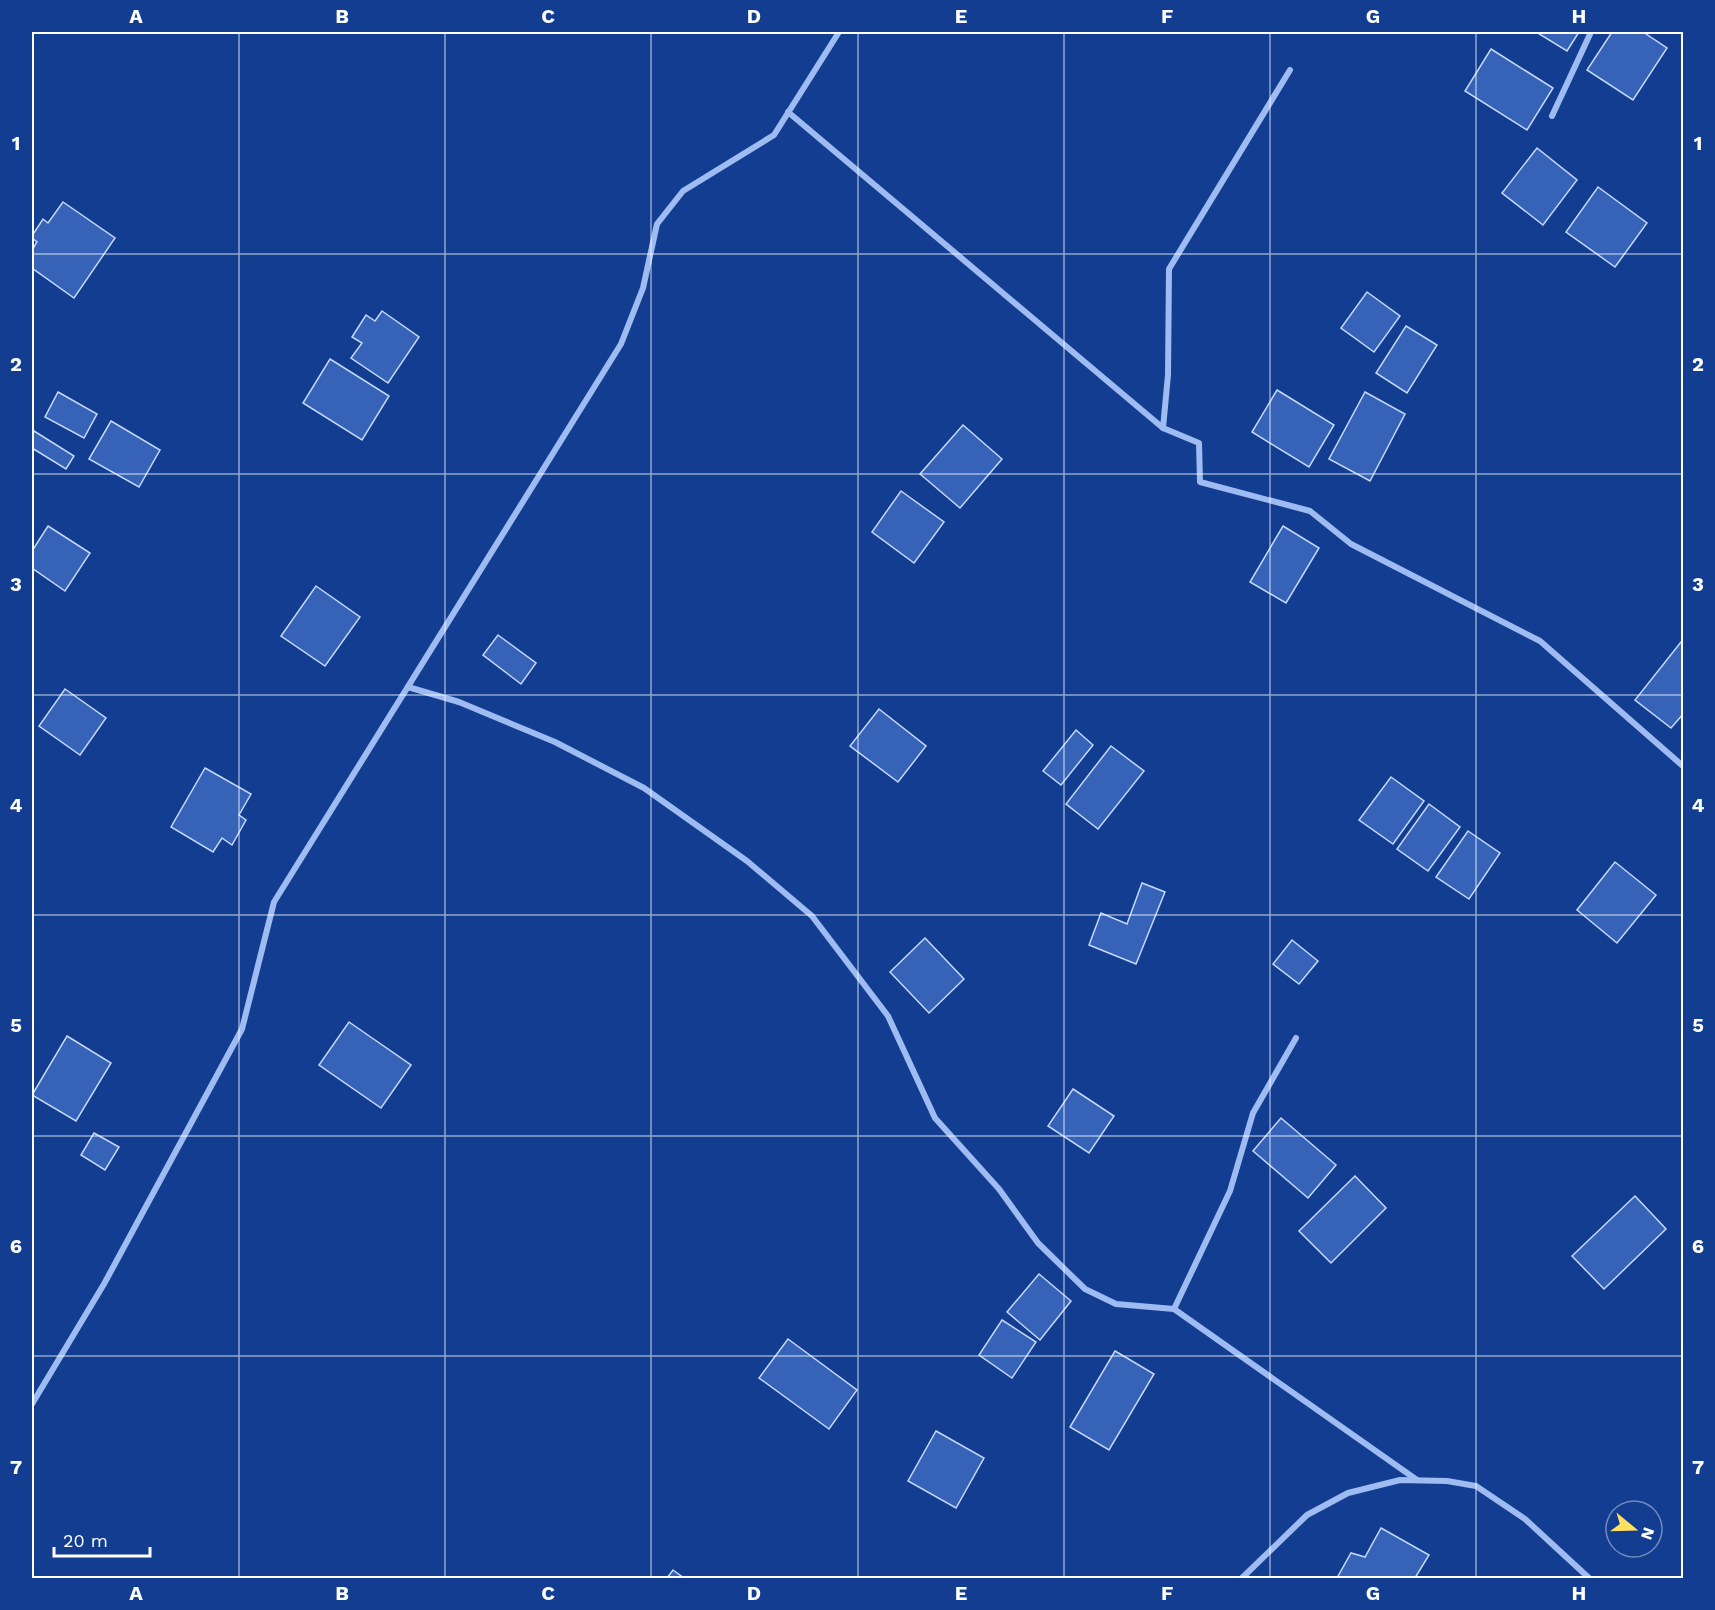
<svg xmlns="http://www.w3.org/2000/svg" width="1715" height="1610" viewBox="0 0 1715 1610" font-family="'Work Sans',sans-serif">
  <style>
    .building { fill: #3663b8; stroke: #c5d9fd; stroke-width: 1.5 }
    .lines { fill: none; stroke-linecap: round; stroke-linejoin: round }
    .street { stroke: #9ebcf2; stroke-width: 6 }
    .grid { fill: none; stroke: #fff; stroke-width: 1.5; stroke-opacity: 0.55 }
    .neatline { fill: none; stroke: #fff; stroke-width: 2 }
    .grid-label { font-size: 20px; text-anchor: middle; font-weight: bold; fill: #fff }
  </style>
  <rect width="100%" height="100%" fill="#123d91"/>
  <g class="building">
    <path d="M 1536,32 L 1579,32 L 1567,51 Z"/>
    <path d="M 1612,32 L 1643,32 L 1667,48 L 1633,100 L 1587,70 Z"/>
    <path d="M 1491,49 L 1553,88 L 1527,130 L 1465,91 Z"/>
    <path d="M 1537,148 L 1577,180 L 1543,225 L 1502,193 Z"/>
    <path d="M 1598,187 L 1647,223 L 1615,267 L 1566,232 Z"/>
    <path d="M 63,202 L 115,238 L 74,298 L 32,268 L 32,250 L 37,242 L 32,238 L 32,236 L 43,219 L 48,223 Z"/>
    <path d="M 1367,292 L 1400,316 L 1374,352 L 1341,328 Z"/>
    <path d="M 382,311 L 419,337 L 388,383 L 351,358 L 362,343 L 352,337 L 366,315 L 375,321 Z"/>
    <path d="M 1406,326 L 1437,345 L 1407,393 L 1376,373 Z"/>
    <path d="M 330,359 L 389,396 L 362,440 L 303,403 Z"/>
    <path d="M 1277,390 L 1334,425 L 1309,467 L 1252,432 Z"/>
    <path d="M 58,392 L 97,414 L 84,438 L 45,417 Z"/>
    <path d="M 1365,392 L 1405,414 L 1370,481 L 1329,459 Z"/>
    <path d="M 111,421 L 160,450 L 139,487 L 89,459 Z"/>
    <path d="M 963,425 L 1002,459 L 960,508 L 920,474 Z"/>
    <path d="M 34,431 L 74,456 L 66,469 L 32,448 L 32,436 Z"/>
    <path d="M 901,491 L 944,522 L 914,563 L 872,532 Z"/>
    <path d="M 48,526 L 90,553 L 65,591 L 32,568 L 32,551 Z"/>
    <path d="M 1283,526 L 1319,548 L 1286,603 L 1250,582 Z"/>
    <path d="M 316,586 L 360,617 L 325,666 L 281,636 Z"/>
    <path d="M 498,635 L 536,663 L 521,684 L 483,655 Z"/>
    <path d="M 1681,642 L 1684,644 L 1684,713 L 1671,728 L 1635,700 Z"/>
    <path d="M 65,689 L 106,718 L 80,755 L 39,726 Z"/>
    <path d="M 879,709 L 926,746 L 898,782 L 850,746 Z"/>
    <path d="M 1076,730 L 1093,745 L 1061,785 L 1043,771 Z"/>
    <path d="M 1111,746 L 1144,771 L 1098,829 L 1066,804 Z"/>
    <path d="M 205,768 L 251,794 L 239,815 L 246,820 L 232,845 L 222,838 L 213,852 L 171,827 Z"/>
    <path d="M 1391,777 L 1424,801 L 1393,844 L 1359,820 Z"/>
    <path d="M 1429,804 L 1460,827 L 1428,871 L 1397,849 Z"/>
    <path d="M 1468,831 L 1500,853 L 1469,899 L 1436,877 Z"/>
    <path d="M 1615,862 L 1656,895 L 1617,943 L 1577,910 Z"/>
    <path d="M 1142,883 L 1165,892 L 1136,964 L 1089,945 L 1101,913 L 1127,924 Z"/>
    <path d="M 925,938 L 964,979 L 929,1013 L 890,972 Z"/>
    <path d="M 1292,940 L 1318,961 L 1299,984 L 1273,964 Z"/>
    <path d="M 349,1022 L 411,1065 L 381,1108 L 319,1065 Z"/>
    <path d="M 67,1036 L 111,1063 L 76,1121 L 32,1095 Z"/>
    <path d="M 1073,1089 L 1114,1116 L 1089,1153 L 1048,1126 Z"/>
    <path d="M 1281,1118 L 1336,1165 L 1308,1198 L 1253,1151 Z"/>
    <path d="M 94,1133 L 119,1147 L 105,1170 L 81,1155 Z"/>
    <path d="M 1355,1176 L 1386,1208 L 1331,1263 L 1299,1231 Z"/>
    <path d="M 1635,1196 L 1666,1229 L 1604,1289 L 1572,1256 Z"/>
    <path d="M 1039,1274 L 1071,1301 L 1040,1340 L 1007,1312 Z"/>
    <path d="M 1002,1320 L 1036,1342 L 1012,1378 L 979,1355 Z"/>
    <path d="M 788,1339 L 857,1390 L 829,1429 L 759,1378 Z"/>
    <path d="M 1115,1351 L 1154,1374 L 1109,1450 L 1070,1427 Z"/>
    <path d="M 936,1431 L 984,1458 L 956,1508 L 908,1481 Z"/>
    <path d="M 1381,1528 L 1429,1555 L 1415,1578 L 1337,1578 L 1351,1553 L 1365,1557 Z"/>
    <path d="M 673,1570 L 684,1578 L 667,1578 Z"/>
  </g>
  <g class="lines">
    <g class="street">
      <path d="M 1290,70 L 1169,269 L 1168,375 L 1163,428 L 1199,443 L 1200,482 L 1310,511 L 1351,544 L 1540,641 L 1684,767"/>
      <path d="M 788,112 L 1163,428"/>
      <path d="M 1552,116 L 1591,32"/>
      <path d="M 408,687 L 459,702 L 555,742 L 644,788 L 747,861 L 812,916 L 888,1016 L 935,1118 L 999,1189 L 1038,1243 L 1085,1289 L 1116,1304 L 1174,1309"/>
      <path d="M 1296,1038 L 1253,1113 L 1230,1191 L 1174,1309 L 1417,1480"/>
      <path d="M 32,1404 L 104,1284 L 242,1029 L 274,902 L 621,344 L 643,288 L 657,224 L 683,191 L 774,135 L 839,32"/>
      <path d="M 1242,1578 L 1307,1515 L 1348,1493 L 1400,1480 L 1447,1481 L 1476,1486 L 1525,1519 L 1589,1578"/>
    </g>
  </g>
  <path class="grid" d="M 239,32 L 239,1578M 445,32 L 445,1578M 651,32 L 651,1578M 858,32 L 858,1578M 1064,32 L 1064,1578M 1270,32 L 1270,1578M 1476,32 L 1476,1578M 32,254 L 1684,254M 32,474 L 1684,474M 32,695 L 1684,695M 32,915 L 1684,915M 32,1136 L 1684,1136M 32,1356 L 1684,1356"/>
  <rect width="1715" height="1610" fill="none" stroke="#123d91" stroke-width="66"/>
  <g transform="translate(1634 1529) rotate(109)"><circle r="28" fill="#123d91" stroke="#718bbd" stroke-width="1.5"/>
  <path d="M0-4.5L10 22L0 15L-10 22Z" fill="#ffe05f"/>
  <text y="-9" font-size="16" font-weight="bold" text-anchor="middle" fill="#ffffff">N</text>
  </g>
  <path d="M54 1547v9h96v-9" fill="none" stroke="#ffffff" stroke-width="3"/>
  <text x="63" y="1547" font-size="18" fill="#ffffff" stroke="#123d91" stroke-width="4.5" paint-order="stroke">20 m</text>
  <rect x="33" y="33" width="1649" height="1544" class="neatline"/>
  <g class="grid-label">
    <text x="136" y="23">A</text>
    <text x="342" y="23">B</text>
    <text x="548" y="23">C</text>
    <text x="754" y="23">D</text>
    <text x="961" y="23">E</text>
    <text x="1167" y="23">F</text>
    <text x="1373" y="23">G</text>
    <text x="1579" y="23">H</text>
    <text x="16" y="150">1</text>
    <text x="1698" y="150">1</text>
    <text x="16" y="371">2</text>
    <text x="1698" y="371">2</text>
    <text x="16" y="591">3</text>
    <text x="1698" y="591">3</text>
    <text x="16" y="812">4</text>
    <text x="1698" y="812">4</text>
    <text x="16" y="1032">5</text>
    <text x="1698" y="1032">5</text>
    <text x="16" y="1253">6</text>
    <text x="1698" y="1253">6</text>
    <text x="16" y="1474">7</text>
    <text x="1698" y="1474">7</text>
    <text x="136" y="1600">A</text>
    <text x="342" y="1600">B</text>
    <text x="548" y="1600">C</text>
    <text x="754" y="1600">D</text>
    <text x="961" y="1600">E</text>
    <text x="1167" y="1600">F</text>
    <text x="1373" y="1600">G</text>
    <text x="1579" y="1600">H</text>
  </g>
</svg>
